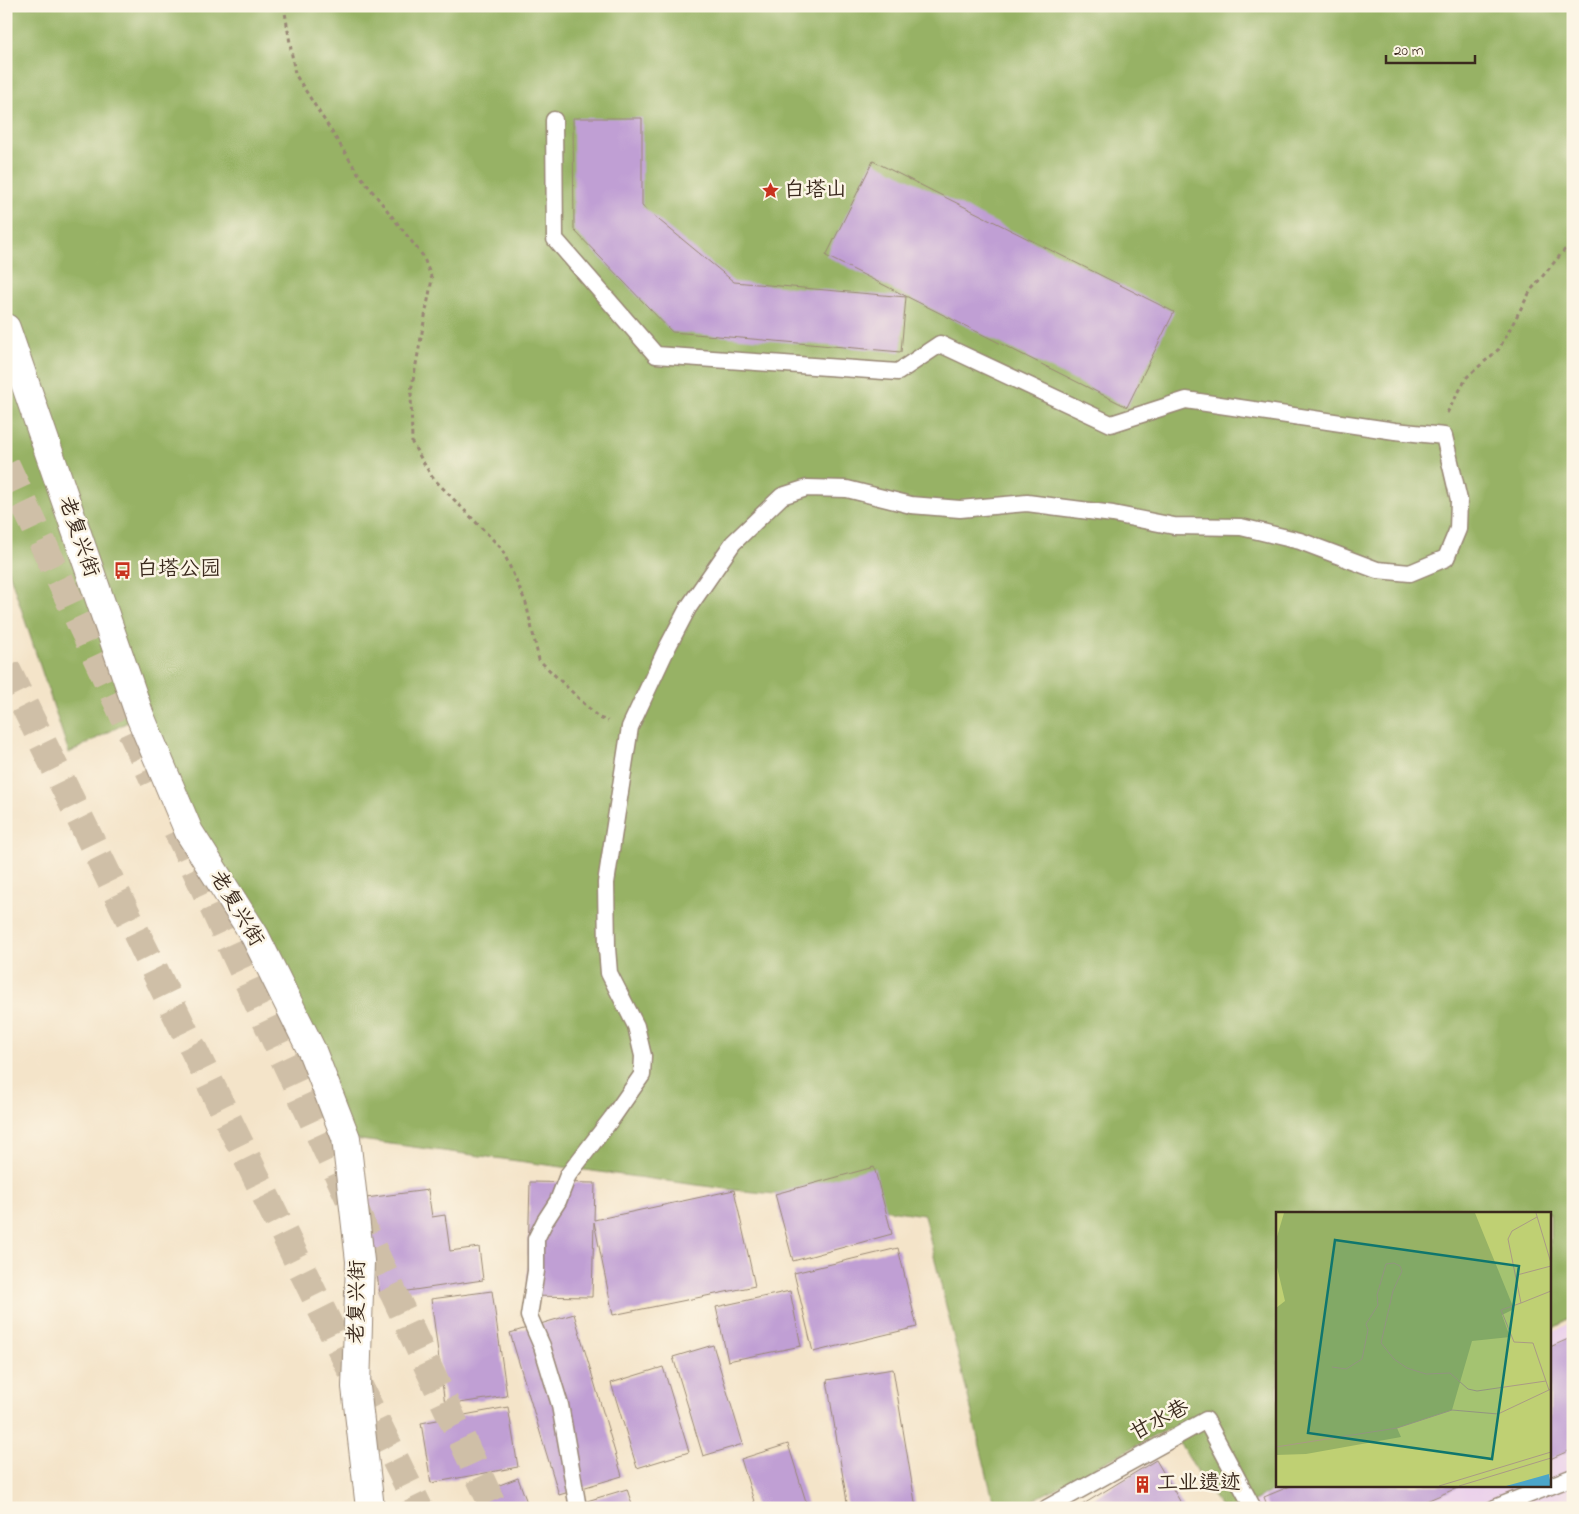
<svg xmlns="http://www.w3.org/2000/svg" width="1579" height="1514" viewBox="0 0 1579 1514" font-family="'Indie Flower','LXGW WenKai TC',sans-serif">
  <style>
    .built { fill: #ebd1eb }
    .forest { fill: #97b265; stroke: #696e42 }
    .building { fill: #c09fd4 }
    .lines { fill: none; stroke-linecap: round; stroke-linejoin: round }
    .highway-tunnel { stroke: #cfbfa7; stroke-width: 28; stroke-dasharray: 28 14; stroke-linecap: butt }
    .lane-casing { stroke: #988774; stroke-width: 19 }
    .street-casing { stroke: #988774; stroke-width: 30 }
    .path { stroke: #988774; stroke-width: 3; stroke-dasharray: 4 4; stroke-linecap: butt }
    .lane { stroke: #fff; stroke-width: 16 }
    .street { stroke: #fff; stroke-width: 28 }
    .labels { text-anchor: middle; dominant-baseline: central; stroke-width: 5; stroke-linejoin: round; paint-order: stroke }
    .poi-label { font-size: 21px; fill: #3b2a1e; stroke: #fcf5e5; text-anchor: start }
    .street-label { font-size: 21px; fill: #3b2a1e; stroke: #fcf5e5 }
    .inset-road { fill: none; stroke: #aa9a85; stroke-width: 1 }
    .view { fill: #0f766e; fill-opacity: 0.15; stroke: #0f766e; stroke-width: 2.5 }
    .inset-edge { fill: none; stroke: #3b2a1e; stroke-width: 2.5 }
  </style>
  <rect width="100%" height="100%" fill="#fcf5e5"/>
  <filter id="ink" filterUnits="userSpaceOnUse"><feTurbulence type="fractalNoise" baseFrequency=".02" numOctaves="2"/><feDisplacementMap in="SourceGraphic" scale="10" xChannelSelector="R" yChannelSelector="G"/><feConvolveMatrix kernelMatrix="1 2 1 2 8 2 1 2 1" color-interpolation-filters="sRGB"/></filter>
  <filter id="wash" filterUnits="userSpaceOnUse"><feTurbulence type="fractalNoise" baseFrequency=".0096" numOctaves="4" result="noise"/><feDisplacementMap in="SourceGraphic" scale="20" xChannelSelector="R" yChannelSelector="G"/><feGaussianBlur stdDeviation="1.12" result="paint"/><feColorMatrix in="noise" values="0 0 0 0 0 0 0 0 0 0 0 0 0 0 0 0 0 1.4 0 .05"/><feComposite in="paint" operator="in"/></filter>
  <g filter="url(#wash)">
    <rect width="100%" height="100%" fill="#f4e4c9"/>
    <path class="built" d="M 1573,1321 L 1573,1508 L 1243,1508 L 1282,1485 L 1550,1485 L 1550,1334 Z"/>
    <path class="forest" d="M 6,6 L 1573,6 L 1573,1317 L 1550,1330 L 1550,1213 L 1278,1213 L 1278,1485 L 1282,1485 L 1242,1508 L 1221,1508 L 1170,1428 L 1018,1508 L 995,1508 L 924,1215 L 775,1194 L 734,1190 L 346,1138 L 139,716 L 69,753 L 6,563 Z"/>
    <g id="blocks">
      <g class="building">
        <path d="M 573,118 L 642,118 L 642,206 L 734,282 L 906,297 L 901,352 L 672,332 L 574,230 Z"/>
        <path d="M 873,161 L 1174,312 L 1127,407 L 826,256 Z"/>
        <path d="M 874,1167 L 892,1234 L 793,1261 L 775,1194 Z"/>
        <path d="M 530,1182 L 595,1183 L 594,1220 L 734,1190 L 755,1286 L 613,1315 L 594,1222 L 592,1297 L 527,1296 Z"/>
        <path d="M 428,1190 L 432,1217 L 445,1215 L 450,1251 L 479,1247 L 483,1280 L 380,1295 L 366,1198 Z"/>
        <path d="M 898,1248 L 917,1327 L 813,1352 L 794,1273 Z"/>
        <path d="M 492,1291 L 507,1396 L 445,1405 L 431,1299 Z"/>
        <path d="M 790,1291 L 801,1346 L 728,1361 L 716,1307 Z"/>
        <path d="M 574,1314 L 622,1476 L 559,1495 L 510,1333 Z"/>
        <path d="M 1573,1337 L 1573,1449 L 1550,1459 L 1550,1347 Z"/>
        <path d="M 713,1345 L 743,1444 L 703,1456 L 673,1357 Z"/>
        <path d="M 663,1367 L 689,1452 L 637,1468 L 611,1383 Z"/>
        <path d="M 893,1369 L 916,1508 L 848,1508 L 827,1380 Z"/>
        <path d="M 508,1407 L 518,1467 L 431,1483 L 421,1423 Z"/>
        <path d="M 788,1444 L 808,1508 L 756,1508 L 741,1459 Z"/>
        <path d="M 1156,1460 L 1184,1508 L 1077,1508 Z"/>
        <path d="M 518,1478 L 529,1508 L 481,1508 L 476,1494 Z"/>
        <path d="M 1293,1485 L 1464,1485 L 1410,1508 L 1268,1508 L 1264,1497 Z"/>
        <path d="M 627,1489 L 633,1508 L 567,1508 L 567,1507 Z"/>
      </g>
    </g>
  </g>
  <g filter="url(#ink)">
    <use href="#blocks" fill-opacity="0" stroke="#988774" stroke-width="1"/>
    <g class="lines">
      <g class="highway-tunnel">
        <path d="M 6,465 L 154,780"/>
        <path d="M 6,668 L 419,1508"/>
        <path d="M 177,830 L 494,1508"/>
      </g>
      <defs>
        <g id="lane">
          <path d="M 554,120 L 555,239 L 656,355 L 898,372 L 940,344 L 1111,424 L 1186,400 L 1395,431 L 1444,436 L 1459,500 L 1458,529 L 1446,558 L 1410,573 L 1377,570 L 1300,541 L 1241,527 L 1174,526 L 1113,514 L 1027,503 L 960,509 L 911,505 L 847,489 L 807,488 L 782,496 L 733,543 L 688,608 L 667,648 L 630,727 L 606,883 L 607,948 L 609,973 L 636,1026 L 643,1056 L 642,1075 L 612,1118 L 568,1175 L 558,1201 L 545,1221 L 536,1239 L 536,1271 L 529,1316 L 542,1346 L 560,1405 L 578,1508"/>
          <path d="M 1047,1508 L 1206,1420 L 1253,1508"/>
          <path d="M 1495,1508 L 1573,1477"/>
        </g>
        <path id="street" d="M 6,328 L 140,716 L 189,832 L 255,936 L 312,1051 L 346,1138 L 360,1261 L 356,1387 L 370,1508"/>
      </defs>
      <use href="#lane" class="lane-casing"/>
      <use href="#street" class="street-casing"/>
      <g class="path">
        <path d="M 284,6 L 295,74 L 358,173 L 423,256 L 432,279 L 411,391 L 412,443 L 432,477 L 502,549 L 526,603 L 539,660 L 599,718 L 608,721"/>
        <path d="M 1447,413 L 1467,377 L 1499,349 L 1531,290 L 1573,240"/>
      </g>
      <use href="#lane" class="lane"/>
      <use href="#street" class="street"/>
    </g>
  </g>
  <defs>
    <symbol id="sight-bare" viewBox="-9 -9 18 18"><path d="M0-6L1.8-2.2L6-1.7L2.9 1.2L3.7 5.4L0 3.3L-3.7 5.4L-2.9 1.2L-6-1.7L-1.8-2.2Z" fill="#c8321e" stroke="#fcf5e5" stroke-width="2.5" paint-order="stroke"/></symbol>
    <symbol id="bus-bare" viewBox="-9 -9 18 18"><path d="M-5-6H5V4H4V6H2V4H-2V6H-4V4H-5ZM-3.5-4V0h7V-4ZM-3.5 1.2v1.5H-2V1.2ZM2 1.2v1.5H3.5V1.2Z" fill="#c8321e" stroke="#fcf5e5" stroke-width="2.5" paint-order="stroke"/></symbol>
    <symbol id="building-bare" viewBox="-9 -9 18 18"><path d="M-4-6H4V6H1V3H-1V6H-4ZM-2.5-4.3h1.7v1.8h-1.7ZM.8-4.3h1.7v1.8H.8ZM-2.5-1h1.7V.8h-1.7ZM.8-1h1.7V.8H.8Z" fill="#c8321e" stroke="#fcf5e5" stroke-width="2.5" paint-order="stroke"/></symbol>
  </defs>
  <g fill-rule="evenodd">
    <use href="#sight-bare" x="758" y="178" width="25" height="25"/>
    <use href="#bus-bare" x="110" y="558" width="25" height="25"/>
    <use href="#building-bare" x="1130" y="1472" width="25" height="25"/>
  </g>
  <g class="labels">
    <g class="poi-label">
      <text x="784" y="191">白塔山</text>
      <text x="137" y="570">白塔公园</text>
      <text x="1157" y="1484">工业遗迹</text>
    </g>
    <g class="street-label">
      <text transform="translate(78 537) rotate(71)">老复兴街</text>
      <text transform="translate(236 909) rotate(59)">老复兴街</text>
      <text transform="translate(358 1302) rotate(-89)">老复兴街</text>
      <text transform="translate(1160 1421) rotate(-28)">甘水巷</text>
    </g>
  </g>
  <g transform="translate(1276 1212)">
    <rect width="275" height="275" fill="#f4e4c9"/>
    <path d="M 0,1 L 275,1 L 275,263 L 235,274 L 0,274 Z" fill="#bfd073"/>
    <path d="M 8,1 L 199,1 L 238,97 L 226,103 L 234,125 L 196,129 L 176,198 L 121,216 L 125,225 L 30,242 L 0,243 L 0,96 L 9,89 L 0,51 L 0,28 Z" fill="#97b265"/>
    <path d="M 273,262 L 275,274 L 230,274 Z" fill="#4ba6c9"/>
    <path class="inset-road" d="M 260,1 L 275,51M 261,5 L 236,19 L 232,27 L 245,91 L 225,98 L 238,130 L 257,131 L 273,178M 241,63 L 275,54M 245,91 L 275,79M 56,155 L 70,157 L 86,147 L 92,118 L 90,112 L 102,93 L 101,83 L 110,52 L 118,51 L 124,54 L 126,59 L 117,79 L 105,131 L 118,147 L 131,156 L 150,162 L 174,161 L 192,177 L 201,179 L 270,169M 0,235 L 121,216 L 176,198 L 222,202 L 275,177M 163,274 L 275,240M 183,274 L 275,246"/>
    <path class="view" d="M 59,28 L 243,54 L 216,247 L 32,221 Z"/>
    <rect width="275" height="275" class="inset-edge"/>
  </g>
  <rect width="1579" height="1514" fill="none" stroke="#fcf5e5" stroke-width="25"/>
  <path d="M1386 55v8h89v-8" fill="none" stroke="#3b2a1e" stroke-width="2.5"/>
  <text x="1394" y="55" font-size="15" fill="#3b2a1e" stroke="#fcf5e5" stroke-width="4" paint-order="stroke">20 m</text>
</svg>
